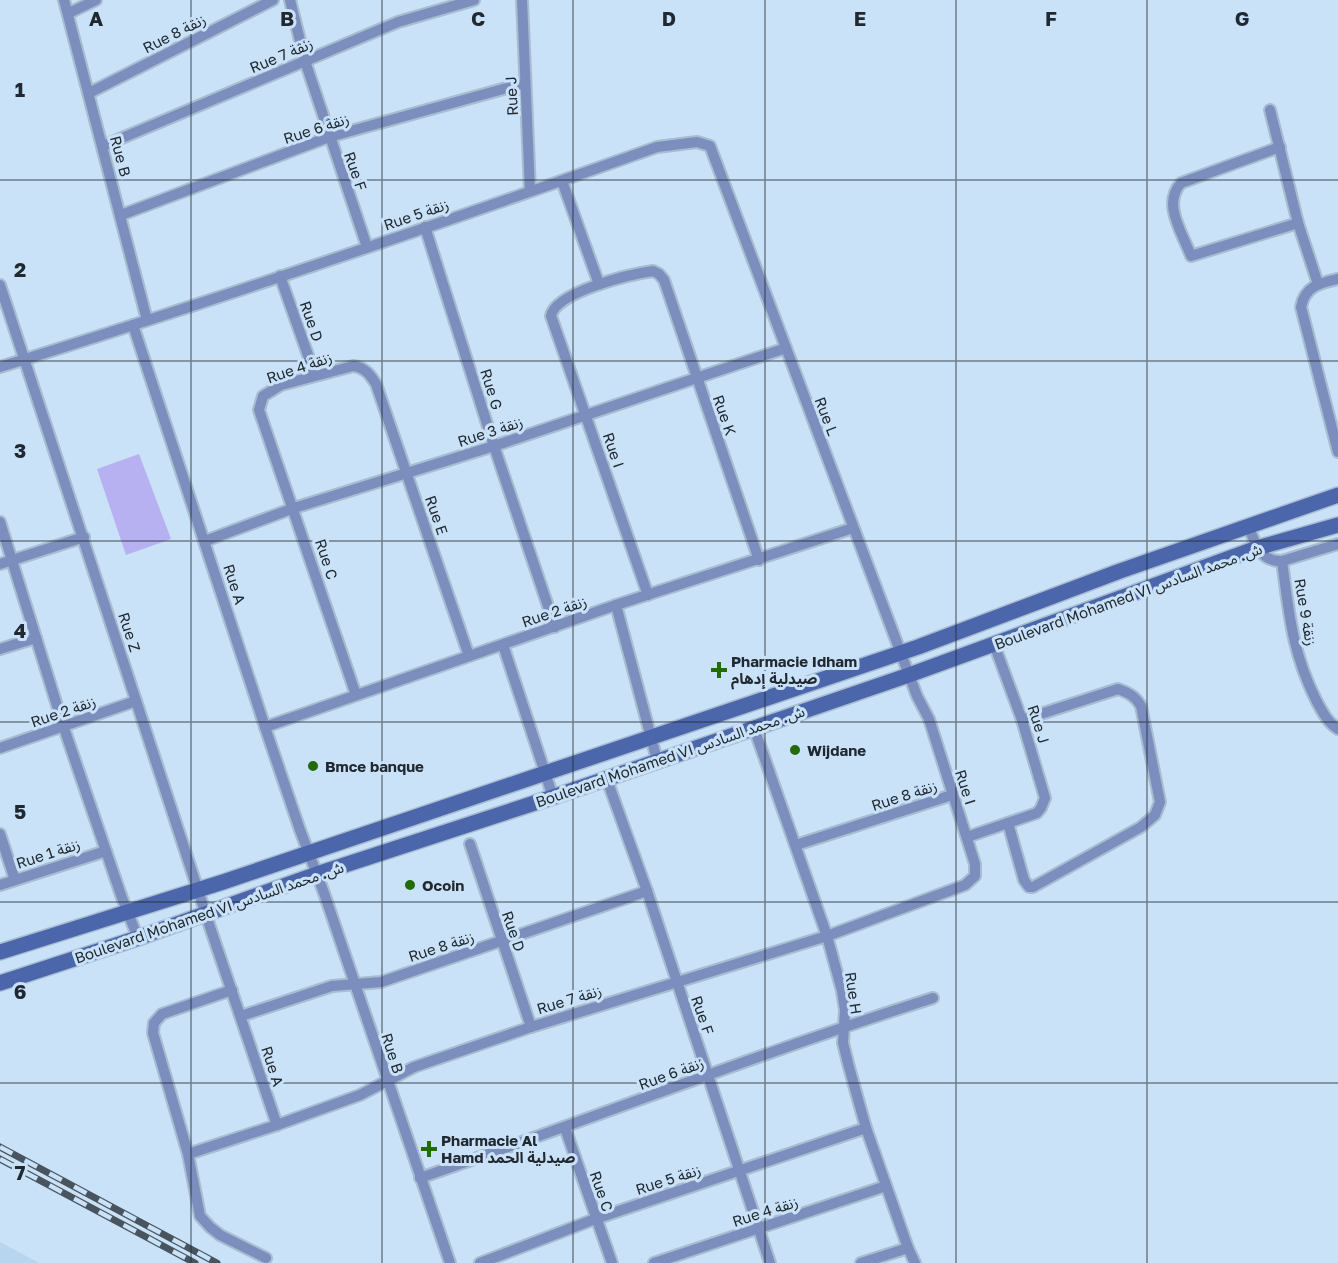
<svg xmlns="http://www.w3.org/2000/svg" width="1338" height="1263" viewBox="0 0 1338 1263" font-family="'Golos Text','Noto Sans Arabic',sans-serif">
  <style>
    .built { fill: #b8d5ef }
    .pitch { fill: #b7b1f1 }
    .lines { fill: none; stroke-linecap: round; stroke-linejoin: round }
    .minor-casing { stroke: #a8bdd0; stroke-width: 14 }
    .secondary-casing { stroke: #a8bdd0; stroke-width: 18 }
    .minor { stroke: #7b8ebe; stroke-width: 10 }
    .secondary { stroke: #4c66ab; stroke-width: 15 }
    .rail-casing { stroke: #485560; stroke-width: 7 }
    .rail { stroke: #cae2f8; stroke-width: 4.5; stroke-dasharray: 14; stroke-linecap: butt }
    .grid { fill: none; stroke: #202931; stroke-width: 1.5; stroke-opacity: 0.55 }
    .poi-dot { fill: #216b08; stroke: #cae2f8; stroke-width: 2 }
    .labels { text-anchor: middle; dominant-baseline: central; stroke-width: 6; stroke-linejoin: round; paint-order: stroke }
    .street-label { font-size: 15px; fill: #202931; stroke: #cae2f8 }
    .poi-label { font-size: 15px; font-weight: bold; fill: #202931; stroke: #cae2f8; text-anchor: start }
    .grid-label { font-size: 20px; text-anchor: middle; font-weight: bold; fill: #202931; stroke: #cae2f8; stroke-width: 6; stroke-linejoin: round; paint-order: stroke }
  </style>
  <rect width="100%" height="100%" fill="#cae2f8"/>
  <path class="built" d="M 0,1242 L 39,1263 L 0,1263 Z"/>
  <path class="pitch" d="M 139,454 L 171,539 L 126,555 L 97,469 Z"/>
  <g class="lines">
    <defs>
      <g id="minor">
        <path d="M 64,0 L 147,320"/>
        <path d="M 290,0 L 305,61 L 367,247"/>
        <path d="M 522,0 L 530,191"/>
        <path d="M 69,13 L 96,0"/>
        <path d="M 89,93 L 273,0"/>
        <path d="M 1270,110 L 1298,223 L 1318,284"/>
        <path d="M 103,146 L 398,22 L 474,0"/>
        <path d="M 1280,147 L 1181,183 C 1162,204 1182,232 1191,256 L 1298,223"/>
        <path d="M 562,181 L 599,284"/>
        <path d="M 121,215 L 329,137 L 525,83"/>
        <path d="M 425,227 L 494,446 L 555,627"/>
        <path d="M 280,276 L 315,375"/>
        <path d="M 1338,279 C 1320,283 1305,286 1301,307 L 1338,452"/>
        <path d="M 0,285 L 211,930 L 277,1125"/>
        <path d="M 133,325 L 265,727 L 300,830 L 324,893 L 450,1263"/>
        <path d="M 0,367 C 220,299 440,224 657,147 L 697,142 L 710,146 L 917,696 L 929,719 L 975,864 L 975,876 L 965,885 L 827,936 L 531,1027 L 414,1067 L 360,1095 L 277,1125 L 188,1154"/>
        <path d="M 0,522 L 64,728 L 122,898 L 138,938"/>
        <path d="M 1248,525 C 1255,543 1260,562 1282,561 L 1338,544"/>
        <path d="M 205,541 L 294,508 L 494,446 L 786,348"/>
        <path d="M 1282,561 C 1289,613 1292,652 1316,700 C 1322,711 1327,722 1338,729"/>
        <path d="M 0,564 L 84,537"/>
        <path d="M 648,595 L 551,316 C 555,292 631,274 653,271 L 659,274 L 664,280 L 759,560"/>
        <path d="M 616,605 L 657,760"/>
        <path d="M 503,645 L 553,797"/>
        <path d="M 0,649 L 36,638"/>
        <path d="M 356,695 L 259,410 L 263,396 L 281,385 L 353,366 C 364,367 370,374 376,384 L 469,656"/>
        <path d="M 265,727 L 616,605 L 853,528"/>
        <path d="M 754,728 L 827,936 L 842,991 L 845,1010 L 843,1043 L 849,1067 L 866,1128 L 908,1248 L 915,1263"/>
        <path d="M 0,748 L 136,701"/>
        <path d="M 606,777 L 647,891 L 770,1263"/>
        <path d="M 1008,823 L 1024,880 L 1029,887 L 1033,887 L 1141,827 L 1155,815 L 1160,802 L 1141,706 C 1135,696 1129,693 1118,689 L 1022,720"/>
        <path d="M 0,834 L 15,880"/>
        <path d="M 967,837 L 1037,813 L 1041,808 L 1045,798 L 1022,720 L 994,644"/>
        <path d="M 470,844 L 531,1027"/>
        <path d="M 796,845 L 952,795"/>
        <path d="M 0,885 L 106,851"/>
        <path d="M 232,990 L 162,1014 L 154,1023 L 153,1033 L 188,1154 L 200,1216 L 210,1227 L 220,1235 L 266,1258"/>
        <path d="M 241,1016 L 332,986 L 381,982 L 647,891"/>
        <path d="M 565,1128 L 612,1263"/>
        <path d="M 420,1178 C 591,1119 760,1053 933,998"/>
        <path d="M 480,1263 L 595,1219 L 866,1128"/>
        <path d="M 654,1263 L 886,1186"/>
        <path d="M 861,1263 L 908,1248"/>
      </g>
      <g id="secondary">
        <path d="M 0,952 L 223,882 L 918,647 L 1120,571 L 1338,495"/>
        <path d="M 0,983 L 138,938 L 317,874 L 553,797 L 909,675 L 1257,548 L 1338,525"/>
      </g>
    </defs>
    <use href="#minor" class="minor-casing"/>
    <use href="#secondary" class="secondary-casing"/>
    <use href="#minor" class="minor"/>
    <use href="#secondary" class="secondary"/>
    <defs>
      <g id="rail">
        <path d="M 0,1147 L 217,1263"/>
        <path d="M 0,1159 L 195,1263"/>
      </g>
    </defs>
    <use href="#rail" class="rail-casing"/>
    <use href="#rail" class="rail"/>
  </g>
  <path class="grid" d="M 191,0 L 191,1263M 382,0 L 382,1263M 573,0 L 573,1263M 765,0 L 765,1263M 956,0 L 956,1263M 1147,0 L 1147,1263M 0,180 L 1338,180M 0,361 L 1338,361M 0,541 L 1338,541M 0,722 L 1338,722M 0,902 L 1338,902M 0,1083 L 1338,1083"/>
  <g class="poi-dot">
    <path d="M716 661h6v6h6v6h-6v6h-6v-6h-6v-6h6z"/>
    <circle cx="795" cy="750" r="6"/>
    <circle cx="313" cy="766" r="6"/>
    <circle cx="410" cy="885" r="6"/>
    <path d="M426 1140h6v6h6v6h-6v6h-6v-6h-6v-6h6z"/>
  </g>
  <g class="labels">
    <g class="street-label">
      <text transform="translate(174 33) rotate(-27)">Rue 8 زنقة</text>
      <text transform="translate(281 55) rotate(-23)">Rue 7 زنقة</text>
      <text transform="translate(511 96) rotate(-93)">Rue J</text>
      <text transform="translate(316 128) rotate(-18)">Rue 6 زنقة</text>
      <text transform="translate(121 156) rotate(75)">Rue B</text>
      <text transform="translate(356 171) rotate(71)">Rue F</text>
      <text transform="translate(416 214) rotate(-19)">Rue 5 زنقة</text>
      <text transform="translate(312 321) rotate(71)">Rue D</text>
      <text transform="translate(299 367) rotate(-19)">Rue 4 زنقة</text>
      <text transform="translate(492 389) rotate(73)">Rue G</text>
      <text transform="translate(725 415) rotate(71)">Rue K</text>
      <text transform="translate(827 416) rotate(69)">Rue L</text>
      <text transform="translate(490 431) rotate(-18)">Rue 3 زنقة</text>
      <text transform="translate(614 450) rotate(71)">Rue I</text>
      <text transform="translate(437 515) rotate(71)">Rue E</text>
      <text transform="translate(327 559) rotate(72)">Rue C</text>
      <text transform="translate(235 584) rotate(72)">Rue A</text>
      <text transform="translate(1128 596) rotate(-20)">Boulevard Mohamed VI ش. محمد السادس</text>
      <text transform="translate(554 611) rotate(-19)">Rue 2 زنقة</text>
      <text transform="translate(1306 612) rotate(80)">Rue 9 زنقة</text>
      <text transform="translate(130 632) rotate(72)">Rue Z</text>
      <text transform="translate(63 711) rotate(-19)">Rue 2 زنقة</text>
      <text transform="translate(1039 724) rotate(72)">Rue J</text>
      <text transform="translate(670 756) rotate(-19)">Boulevard Mohamed VI ش. محمد السادس</text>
      <text transform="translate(966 787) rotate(72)">Rue I</text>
      <text transform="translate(904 795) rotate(-18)">Rue 8 زنقة</text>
      <text transform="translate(48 853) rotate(-18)">Rue 1 زنقة</text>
      <text transform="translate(209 912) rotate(-19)">Boulevard Mohamed VI ش. محمد السادس</text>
      <text transform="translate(514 931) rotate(71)">Rue D</text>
      <text transform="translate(441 946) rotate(-18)">Rue 8 زنقة</text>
      <text transform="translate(854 993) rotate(82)">Rue H</text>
      <text transform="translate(569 999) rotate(-17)">Rue 7 زنقة</text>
      <text transform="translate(703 1015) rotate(71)">Rue F</text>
      <text transform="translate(393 1053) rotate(72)">Rue B</text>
      <text transform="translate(273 1066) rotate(72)">Rue A</text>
      <text transform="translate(671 1073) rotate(-20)">Rue 6 زنقة</text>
      <text transform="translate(668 1179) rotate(-18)">Rue 5 زنقة</text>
      <text transform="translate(602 1191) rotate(71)">Rue C</text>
      <text transform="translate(765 1211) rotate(-18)">Rue 4 زنقة</text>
    </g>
    <g class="poi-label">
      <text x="731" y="661">Pharmacie Idham<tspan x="731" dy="17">صيدلية إدهام</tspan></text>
      <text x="807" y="750">Wijdane</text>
      <text x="325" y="766">Bmce banque</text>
      <text x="422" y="885">Ocoin</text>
      <text x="441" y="1140">Pharmacie Al<tspan x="441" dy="17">Hamd صيدلية الحمد</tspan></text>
    </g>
  </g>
  <g class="grid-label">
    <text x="96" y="26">A</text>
    <text x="287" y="26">B</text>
    <text x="478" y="26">C</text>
    <text x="669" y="26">D</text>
    <text x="860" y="26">E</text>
    <text x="1051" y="26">F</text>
    <text x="1242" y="26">G</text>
    <text x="20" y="97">1</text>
    <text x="20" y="277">2</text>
    <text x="20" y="458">3</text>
    <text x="20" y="638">4</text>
    <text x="20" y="819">5</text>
    <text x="20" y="999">6</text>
    <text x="20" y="1180">7</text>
  </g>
</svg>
